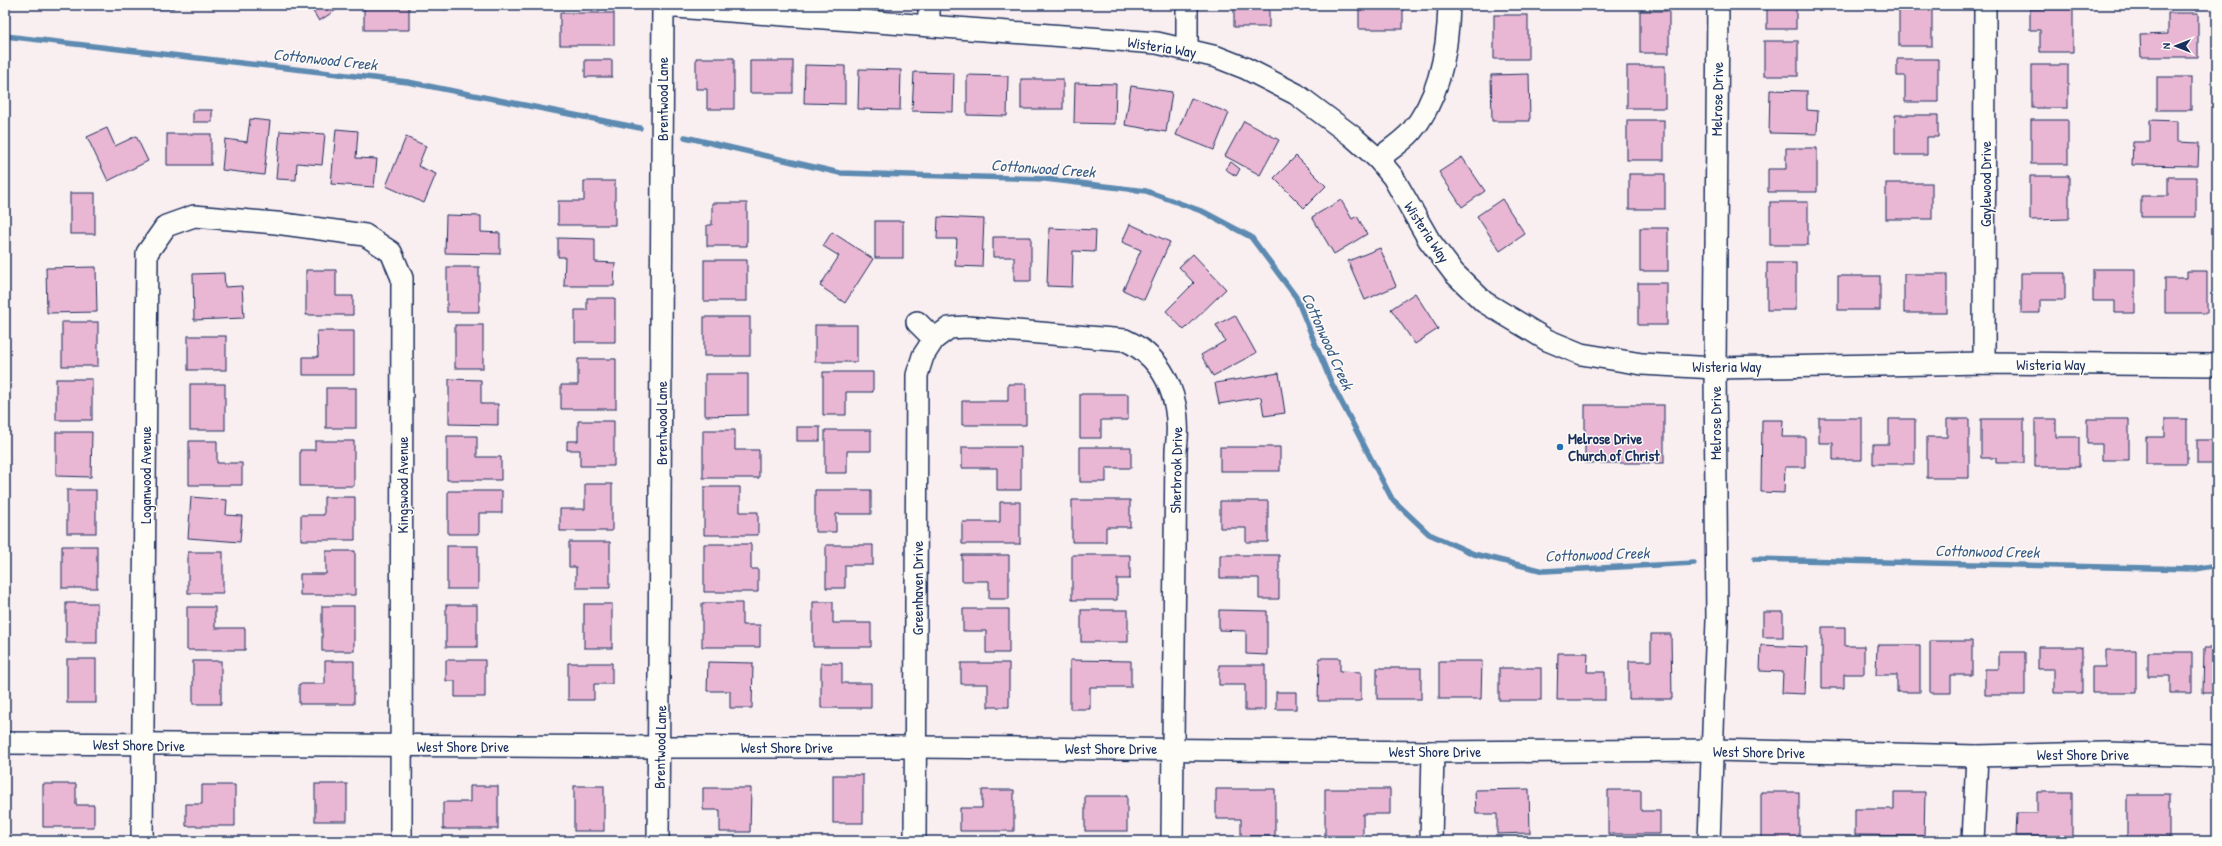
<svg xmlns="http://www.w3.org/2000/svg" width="2222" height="846" viewBox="0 0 2222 846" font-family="'Patrick Hand',sans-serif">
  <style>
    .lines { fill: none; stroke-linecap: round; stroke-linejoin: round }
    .stream { stroke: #5c8ab1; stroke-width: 5.5 }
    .building { fill: #e9b6d3; stroke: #1b2f5e }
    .minor-casing { stroke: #1b2f5e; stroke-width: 24 }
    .minor { stroke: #fdfcf7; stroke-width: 21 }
    .poi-dot { fill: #1f6fb2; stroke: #fdfcf7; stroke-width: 1.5 }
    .labels { text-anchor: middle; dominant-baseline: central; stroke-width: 3; stroke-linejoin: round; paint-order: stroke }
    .street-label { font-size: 15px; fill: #1b2f5e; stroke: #fdfcf7 }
    .poi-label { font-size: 15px; font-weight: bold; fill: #1b2f5e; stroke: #fdfcf7; text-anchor: start }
    .water-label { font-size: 16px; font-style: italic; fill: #3c5d87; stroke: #fdfcf7 }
  </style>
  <rect width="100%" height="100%" fill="#f9eef0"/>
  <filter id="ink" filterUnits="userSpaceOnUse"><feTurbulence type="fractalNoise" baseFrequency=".025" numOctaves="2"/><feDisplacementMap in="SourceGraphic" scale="8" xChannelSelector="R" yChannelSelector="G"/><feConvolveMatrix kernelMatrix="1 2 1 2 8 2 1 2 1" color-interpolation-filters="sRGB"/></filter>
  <g filter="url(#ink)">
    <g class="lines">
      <g class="stream">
        <path d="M 5,36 L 408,82 L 640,128"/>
        <path d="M 685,137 L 840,173 L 1045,179 L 1146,191 L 1204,212 L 1251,237 L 1296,297 L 1331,382 L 1392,499 L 1429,534 L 1474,554 L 1544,571 L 1694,563"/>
        <path d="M 1755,559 L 2196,569 L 2217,565"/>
      </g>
    </g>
    <g class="building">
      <path d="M 154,5 L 174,5 L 174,8 L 154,9 Z"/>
      <path d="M 309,5 L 344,5 L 319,21 Z"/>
      <rect x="364" y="5" width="45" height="25"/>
      <path d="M 439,5 L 449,5 L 445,10 Z"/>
      <rect x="1234" y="5" width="35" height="22"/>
      <rect x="1359" y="5" width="44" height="24"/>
      <rect x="1767" y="5" width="29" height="24"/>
      <rect x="1899" y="5" width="33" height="41"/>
      <path d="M 2030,9 L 2073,9 L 2073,52 L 2040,52 L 2040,30 L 2030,30 Z"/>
      <rect x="1640" y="11" width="29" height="42"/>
      <rect x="560" y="13" width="54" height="32"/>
      <path d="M 2168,13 L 2198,13 L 2198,57 L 2141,57 L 2140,35 L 2168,34 Z"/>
      <rect x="1494" y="15" width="34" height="44"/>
      <rect x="1764" y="41" width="34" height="35"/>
      <path d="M 696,58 L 734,58 L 734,109 L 707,109 L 707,89 L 696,89 Z"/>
      <path d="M 1897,59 L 1938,59 L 1938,102 L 1905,102 L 1905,76 L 1897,76 Z"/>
      <rect x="585" y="60" width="27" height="17"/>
      <rect x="750" y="61" width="43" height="32"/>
      <path d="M 805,65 L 845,66 L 845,104 L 804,103 Z"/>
      <rect x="2032" y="65" width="36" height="43"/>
      <rect x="1627" y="66" width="38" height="42"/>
      <path d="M 859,69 L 901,70 L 900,110 L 858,109 Z"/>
      <path d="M 914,72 L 954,73 L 953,112 L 912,111 Z"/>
      <path d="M 1529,74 L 1530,121 L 1492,121 L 1491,75 Z"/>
      <path d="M 967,75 L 1008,76 L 1007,116 L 967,115 Z"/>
      <rect x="2157" y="77" width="34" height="33"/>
      <rect x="1021" y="79" width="42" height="30"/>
      <path d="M 1075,83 L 1116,84 L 1115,124 L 1074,123 Z"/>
      <path d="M 1131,86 L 1172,92 L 1166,132 L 1125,125 Z"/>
      <path d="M 1770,90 L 1807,91 L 1807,110 L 1818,111 L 1817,134 L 1769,133 Z"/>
      <path d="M 1191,98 L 1229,113 L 1214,150 L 1176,135 Z"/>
      <rect x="193" y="110" width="19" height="12"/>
      <path d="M 1895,115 L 1938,115 L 1938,137 L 1927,137 L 1927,155 L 1895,155 Z"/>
      <path d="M 250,119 L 270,121 L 264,175 L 222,170 L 225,139 L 247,142 Z"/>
      <rect x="1627" y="120" width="37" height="40"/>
      <rect x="2031" y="120" width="37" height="44"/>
      <path d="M 2150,120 L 2177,121 L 2177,142 L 2199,143 L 2198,166 L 2132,165 L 2133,142 L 2150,142 Z"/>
      <path d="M 1244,121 L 1279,140 L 1260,175 L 1225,156 Z"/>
      <path d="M 107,128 L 115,146 L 136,136 L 148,161 L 108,181 L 87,137 Z"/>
      <path d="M 336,129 L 358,131 L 356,158 L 377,159 L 374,187 L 331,184 Z"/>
      <path d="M 280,131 L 325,134 L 322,165 L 297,163 L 296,180 L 276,179 Z"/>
      <rect x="167" y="134" width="44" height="31"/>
      <path d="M 406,137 L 426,146 L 418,166 L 436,174 L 424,203 L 386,186 Z"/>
      <path d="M 1786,148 L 1817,148 L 1817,192 L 1768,192 L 1768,169 L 1786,169 Z"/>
      <path d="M 1296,156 L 1326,186 L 1304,208 L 1274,178 Z"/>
      <path d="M 1462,157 L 1485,191 L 1462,207 L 1439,172 Z"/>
      <path d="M 1231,162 L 1240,169 L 1236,176 L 1225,169 Z"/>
      <rect x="1629" y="174" width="36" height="35"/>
      <path d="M 2030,176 L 2069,176 L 2069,219 L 2030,220 Z"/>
      <path d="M 2168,177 L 2196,177 L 2196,217 L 2141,217 L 2141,196 L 2168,196 Z"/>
      <path d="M 584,181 L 615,181 L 615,225 L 558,225 L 558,201 L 584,201 Z"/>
      <rect x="1886" y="183" width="46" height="36"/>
      <rect x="70" y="193" width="25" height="41"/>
      <path d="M 1502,199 L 1525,234 L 1500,251 L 1477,216 Z"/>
      <path d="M 1341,200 L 1352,219 L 1357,216 L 1367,234 L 1334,254 L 1312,217 Z"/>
      <rect x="1770" y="202" width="38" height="43"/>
      <path d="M 712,203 L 747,203 L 747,246 L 707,246 L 707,225 L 712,225 Z"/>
      <path d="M 446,215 L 481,216 L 481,232 L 500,233 L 500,254 L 445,253 Z"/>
      <path d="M 938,217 L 984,219 L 982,267 L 955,266 L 957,239 L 937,239 Z"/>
      <rect x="875" y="221" width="28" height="37"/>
      <path d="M 1130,224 L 1170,242 L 1144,300 L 1123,290 L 1141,250 L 1122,242 Z"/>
      <path d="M 1049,228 L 1096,230 L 1095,252 L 1073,251 L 1072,287 L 1047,286 Z"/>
      <rect x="1640" y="228" width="28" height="43"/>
      <path d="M 832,232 L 873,259 L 845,303 L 820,286 L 839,256 L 823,246 Z"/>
      <path d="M 993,237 L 1031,237 L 1031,281 L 1014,281 L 1014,257 L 993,257 Z"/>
      <path d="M 558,238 L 595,239 L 595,262 L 615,263 L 614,286 L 564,286 L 565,257 L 558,257 Z"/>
      <path d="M 1380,248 L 1396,286 L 1365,300 L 1348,261 Z"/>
      <path d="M 1193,254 L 1226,289 L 1184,330 L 1166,311 L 1194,283 L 1179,267 Z"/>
      <rect x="704" y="260" width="43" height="41"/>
      <rect x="1767" y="263" width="29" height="47"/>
      <path d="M 96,267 L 97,312 L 47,313 L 46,268 Z"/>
      <rect x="447" y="267" width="32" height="45"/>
      <path d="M 2093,269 L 2135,269 L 2135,313 L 2115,313 L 2115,301 L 2093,301 Z"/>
      <path d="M 306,270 L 336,270 L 336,296 L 353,296 L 353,315 L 306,315 Z"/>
      <path d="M 2187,271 L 2207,271 L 2207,313 L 2165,313 L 2165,278 L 2187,278 Z"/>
      <path d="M 224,273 L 225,287 L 242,286 L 244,318 L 194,320 L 193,274 Z"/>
      <path d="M 2021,273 L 2065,273 L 2065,300 L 2040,300 L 2040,313 L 2021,313 Z"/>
      <rect x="1904" y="274" width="43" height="39"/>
      <rect x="1838" y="276" width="42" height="34"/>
      <rect x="1638" y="283" width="29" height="42"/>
      <path d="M 1415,293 L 1438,329 L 1415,344 L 1391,309 Z"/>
      <path d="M 587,298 L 615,298 L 615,342 L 575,342 L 575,310 L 587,310 Z"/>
      <path d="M 1235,315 L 1256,353 L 1213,376 L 1201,355 L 1225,341 L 1216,325 Z"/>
      <rect x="704" y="317" width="46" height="39"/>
      <rect x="62" y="322" width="36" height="44"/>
      <rect x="455" y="325" width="28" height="43"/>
      <rect x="815" y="325" width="42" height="37"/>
      <path d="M 317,331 L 354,331 L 354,375 L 303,375 L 303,357 L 318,357 Z"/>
      <rect x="188" y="336" width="38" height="34"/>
      <path d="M 578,359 L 616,359 L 616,409 L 561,409 L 561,385 L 578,385 Z"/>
      <path d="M 823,372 L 873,372 L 873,392 L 846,392 L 846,415 L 823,415 Z"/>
      <path d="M 1279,373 L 1285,413 L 1264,416 L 1261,397 L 1219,404 L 1215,383 Z"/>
      <path d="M 705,374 L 748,374 L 748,415 L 705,416 Z"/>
      <rect x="56" y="379" width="36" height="41"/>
      <path d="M 449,379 L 481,380 L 481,404 L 498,404 L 498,425 L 449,424 Z"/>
      <rect x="190" y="384" width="35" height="46"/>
      <path d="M 1008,384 L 1026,384 L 1026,425 L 962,425 L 962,401 L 1008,401 Z"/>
      <rect x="326" y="388" width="30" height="40"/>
      <path d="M 1080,394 L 1128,394 L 1128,420 L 1101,420 L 1101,438 L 1080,438 Z"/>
      <rect x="1585" y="405" width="79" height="58"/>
      <path d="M 1819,418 L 1862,418 L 1862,460 L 1833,460 L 1833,443 L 1819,443 Z"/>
      <path d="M 1889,419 L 1915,419 L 1915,464 L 1873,464 L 1873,444 L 1889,444 Z"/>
      <path d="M 1947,419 L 1969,419 L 1969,478 L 1927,478 L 1927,437 L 1947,437 Z"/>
      <path d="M 1981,419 L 2024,419 L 2024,463 L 1996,463 L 1996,458 L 1981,458 Z"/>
      <path d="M 2035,419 L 2056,419 L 2056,437 L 2079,437 L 2079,467 L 2035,467 Z"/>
      <path d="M 2087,419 L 2129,419 L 2129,460 L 2102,460 L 2102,444 L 2087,444 Z"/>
      <path d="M 2165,419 L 2187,419 L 2187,464 L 2146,464 L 2146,437 L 2165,437 Z"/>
      <path d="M 1762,420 L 1783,420 L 1782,437 L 1805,437 L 1805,467 L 1785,467 L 1784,493 L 1761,492 Z"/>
      <path d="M 578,421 L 614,421 L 614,466 L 580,466 L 580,450 L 567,450 L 567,441 L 578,441 Z"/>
      <rect x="797" y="427" width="23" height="14"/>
      <path d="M 703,430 L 735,430 L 735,450 L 759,450 L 759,478 L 703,478 Z"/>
      <path d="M 825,430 L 871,430 L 871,451 L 847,451 L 847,473 L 825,473 Z"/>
      <path d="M 56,432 L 92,432 L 91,477 L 56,476 Z"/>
      <path d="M 447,436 L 477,436 L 477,457 L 501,457 L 501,480 L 447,480 Z"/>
      <rect x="2197" y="440" width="20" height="24"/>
      <path d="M 189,441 L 217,441 L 217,463 L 242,463 L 242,485 L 189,485 Z"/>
      <path d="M 315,441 L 354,441 L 354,486 L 300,486 L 300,450 L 315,450 Z"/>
      <path d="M 962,447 L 1021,447 L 1021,490 L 997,490 L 997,468 L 962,468 Z"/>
      <path d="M 1080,447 L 1131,447 L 1131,468 L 1106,468 L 1106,482 L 1080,482 Z"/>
      <rect x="1220" y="447" width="60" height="24"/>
      <path d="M 585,484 L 612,484 L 612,531 L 560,531 L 560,509 L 585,509 Z"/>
      <path d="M 704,487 L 740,487 L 740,512 L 758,512 L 758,535 L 704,535 Z"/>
      <rect x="67" y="490" width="29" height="43"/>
      <path d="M 815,490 L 871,490 L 871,514 L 836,514 L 836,532 L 815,532 Z"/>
      <path d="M 448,491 L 502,491 L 502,513 L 479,513 L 479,534 L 448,534 Z"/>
      <path d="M 191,497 L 227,500 L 226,515 L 242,516 L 240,542 L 188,538 Z"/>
      <path d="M 324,497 L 355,497 L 355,540 L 301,540 L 301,515 L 324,515 Z"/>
      <path d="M 1072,500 L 1130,500 L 1130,527 L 1106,527 L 1106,542 L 1072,542 Z"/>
      <path d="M 1220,501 L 1268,501 L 1268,542 L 1246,542 L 1246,528 L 1220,528 Z"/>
      <path d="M 1000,502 L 1020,502 L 1020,544 L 962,544 L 962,522 L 1000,522 Z"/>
      <path d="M 569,542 L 610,542 L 610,588 L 576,588 L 576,567 L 569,567 Z"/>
      <path d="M 704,544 L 751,544 L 751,569 L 758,569 L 758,592 L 704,592 Z"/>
      <path d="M 826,545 L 873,545 L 873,565 L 845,565 L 845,588 L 826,588 Z"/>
      <rect x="62" y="546" width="35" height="42"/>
      <rect x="447" y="546" width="31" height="43"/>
      <path d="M 326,551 L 355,551 L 355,595 L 300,595 L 300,574 L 326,574 Z"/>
      <rect x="188" y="552" width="35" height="41"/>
      <path d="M 962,555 L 1009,555 L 1009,599 L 989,599 L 989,581 L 962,581 Z"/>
      <path d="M 1072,555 L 1130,555 L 1130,579 L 1117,579 L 1117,600 L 1072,600 Z"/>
      <path d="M 1220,555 L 1279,555 L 1279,599 L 1259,599 L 1259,578 L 1220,578 Z"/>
      <path d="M 813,602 L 833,602 L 833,623 L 871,623 L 871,647 L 813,647 Z"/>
      <rect x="66" y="603" width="31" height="40"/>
      <path d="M 702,603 L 742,603 L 742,625 L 760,625 L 760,647 L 702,647 Z"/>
      <rect x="584" y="604" width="28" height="44"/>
      <rect x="446" y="605" width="31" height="42"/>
      <rect x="322" y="606" width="32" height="45"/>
      <path d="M 187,607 L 215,607 L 215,628 L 245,628 L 245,650 L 187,650 Z"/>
      <path d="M 963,609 L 1009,609 L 1009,653 L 986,653 L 986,631 L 963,631 Z"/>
      <rect x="1081" y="610" width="47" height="32"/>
      <path d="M 1219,610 L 1267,611 L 1267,655 L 1246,654 L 1246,631 L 1219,630 Z"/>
      <rect x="1763" y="612" width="20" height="25"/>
      <path d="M 1822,627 L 1845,627 L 1845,646 L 1864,646 L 1864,674 L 1844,674 L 1844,688 L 1822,688 Z"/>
      <path d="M 1651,634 L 1671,634 L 1672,699 L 1629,699 L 1629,661 L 1651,661 Z"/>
      <path d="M 1930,641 L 1972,641 L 1972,675 L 1951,675 L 1951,693 L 1930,693 Z"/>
      <path d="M 1761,645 L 1807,647 L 1805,694 L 1782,693 L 1783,672 L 1760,671 Z"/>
      <path d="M 1877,645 L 1920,645 L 1920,692 L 1897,692 L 1897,675 L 1876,675 Z"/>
      <path d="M 2038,647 L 2082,647 L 2082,693 L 2054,693 L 2054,669 L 2038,669 Z"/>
      <path d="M 2204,648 L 2217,648 L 2217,693 L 2203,693 Z"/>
      <path d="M 2106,650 L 2136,650 L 2136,693 L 2092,693 L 2092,667 L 2106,667 Z"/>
      <path d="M 1999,652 L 2025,652 L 2025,695 L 1985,695 L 1985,669 L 1999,669 Z"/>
      <path d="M 2148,652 L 2192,652 L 2192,693 L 2170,693 L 2170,676 L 2148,676 Z"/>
      <path d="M 1558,653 L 1588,653 L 1587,672 L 1605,672 L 1605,700 L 1557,700 Z"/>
      <path d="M 1319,658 L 1340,658 L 1340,671 L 1361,672 L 1361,701 L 1318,701 Z"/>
      <rect x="67" y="659" width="29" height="44"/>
      <path d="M 446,660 L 485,660 L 485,697 L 455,697 L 455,681 L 446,681 Z"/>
      <path d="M 1070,660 L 1131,661 L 1131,687 L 1090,687 L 1090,709 L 1070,709 Z"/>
      <rect x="193" y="661" width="28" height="43"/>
      <path d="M 325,661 L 354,661 L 354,704 L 299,704 L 299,684 L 325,684 Z"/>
      <path d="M 1439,661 L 1482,661 L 1481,699 L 1439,699 Z"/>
      <path d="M 708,662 L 753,663 L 752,708 L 730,708 L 730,691 L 707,691 Z"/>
      <path d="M 568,663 L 612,663 L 612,684 L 594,684 L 594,700 L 568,700 Z"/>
      <path d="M 821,663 L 842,663 L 842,683 L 871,683 L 871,708 L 821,708 Z"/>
      <path d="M 961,663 L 1009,663 L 1009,707 L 988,707 L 988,684 L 961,684 Z"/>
      <path d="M 1219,665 L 1265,665 L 1265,710 L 1245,710 L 1245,685 L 1219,685 Z"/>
      <rect x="1377" y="668" width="44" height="31"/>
      <rect x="1499" y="668" width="42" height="32"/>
      <rect x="1276" y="692" width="20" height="17"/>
      <rect x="833" y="775" width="30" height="48"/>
      <path d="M 43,784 L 76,784 L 76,805 L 94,805 L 94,827 L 43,827 Z"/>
      <rect x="315" y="784" width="32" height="37"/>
      <path d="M 202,785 L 235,785 L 235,826 L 186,826 L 186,804 L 202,804 Z"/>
      <path d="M 470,786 L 498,786 L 498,829 L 443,829 L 443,802 L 470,802 Z"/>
      <rect x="574" y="786" width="30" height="45"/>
      <path d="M 703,788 L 751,788 L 750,832 L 720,832 L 720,810 L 703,810 Z"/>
      <path d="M 1216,789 L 1275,789 L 1275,836 L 1241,836 L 1241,819 L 1216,819 Z"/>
      <path d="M 1325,789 L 1390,789 L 1390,814 L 1363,814 L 1363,836 L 1325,836 Z"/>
      <path d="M 1529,789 L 1530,833 L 1497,834 L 1497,814 L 1476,814 L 1475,790 Z"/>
      <path d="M 982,790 L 1014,790 L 1014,831 L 960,831 L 960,808 L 982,808 Z"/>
      <path d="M 1608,790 L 1641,790 L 1641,811 L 1660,811 L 1660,834 L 1608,834 Z"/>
      <rect x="1761" y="792" width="38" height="49"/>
      <path d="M 1894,792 L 1925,792 L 1924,836 L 1855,835 L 1855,809 L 1894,809 Z"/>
      <path d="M 2037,792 L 2072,792 L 2072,836 L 2016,836 L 2017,813 L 2037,813 Z"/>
      <rect x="2127" y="795" width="42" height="43"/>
      <rect x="1085" y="796" width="42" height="35"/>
    </g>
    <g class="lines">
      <defs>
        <g id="minor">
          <path d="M 929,5 L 929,25"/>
          <path d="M 663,6 L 1157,43 L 1217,57 L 1245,68 L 1296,94 L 1352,136 L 1378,159 L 1393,177 L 1429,240 L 1454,273 L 1484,302 L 1547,340 L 1581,354 L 1642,364 L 1715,368 L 1984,363 L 2217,365"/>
          <path d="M 1187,50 L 1187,5"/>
          <path d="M 1378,159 C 1388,151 1402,142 1411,132 C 1440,98 1448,48 1449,5"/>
          <path d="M 917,322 L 934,339 L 949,328 L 967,327 L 1125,340 C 1169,360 1182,405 1176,450 L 1172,841"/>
          <path d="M 1984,363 L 1985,5"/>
          <path d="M 5,743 L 660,747 L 917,747 L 1433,752 L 1713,750 L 1977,756 L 2106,753 L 2217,756"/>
          <path d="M 142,841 L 147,253 L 166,226 L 194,216 L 276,223 L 365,235 L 391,252 L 402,278 L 401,841"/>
          <path d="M 658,841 L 663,5"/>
          <path d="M 915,841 L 917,375 L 923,356 L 934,339"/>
          <path d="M 1431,841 L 1433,752"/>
          <path d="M 1709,841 L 1717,620 L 1715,368 L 1718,5"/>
          <path d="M 1973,841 L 1977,756"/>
        </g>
      </defs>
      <use href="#minor" class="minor-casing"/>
      <use href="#minor" class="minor"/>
    </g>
  </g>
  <circle class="poi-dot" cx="1560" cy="447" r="4"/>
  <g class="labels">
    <g class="street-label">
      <text transform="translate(1162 47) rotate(9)">Wisteria Way</text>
      <text transform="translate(662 99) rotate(-90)">Brentwood Lane</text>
      <text transform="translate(1717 99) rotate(-89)">Melrose Drive</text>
      <text transform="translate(1985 184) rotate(-90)">Gaylewood Drive</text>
      <text transform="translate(1427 232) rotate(57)">Wisteria Way</text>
      <text x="2051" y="364">Wisteria Way</text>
      <text x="1727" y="366">Wisteria Way</text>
      <text transform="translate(661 423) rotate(-90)">Brentwood Lane</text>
      <text transform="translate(1715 423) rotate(-90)">Melrose Drive</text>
      <text transform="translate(1176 470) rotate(-89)">Sherbrook Drive</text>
      <text transform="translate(145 475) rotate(-90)">Loganwood Avenue</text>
      <text transform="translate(402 485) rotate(-90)">Kingswood Avenue</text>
      <text transform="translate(917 588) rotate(-90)">Greenhaven Drive</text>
      <text transform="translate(139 745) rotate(1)">West Shore Drive</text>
      <text x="463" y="746">West Shore Drive</text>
      <text transform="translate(660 747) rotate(-89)">Brentwood Lane</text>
      <text x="787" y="747">West Shore Drive</text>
      <text x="1111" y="748">West Shore Drive</text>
      <text x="1435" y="751">West Shore Drive</text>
      <text transform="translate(1759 752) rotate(1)">West Shore Drive</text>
      <text x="2083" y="754">West Shore Drive</text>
    </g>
    <g class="poi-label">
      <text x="1568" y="438">Melrose Drive<tspan x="1568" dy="17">Church of Christ</tspan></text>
    </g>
    <g class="water-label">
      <text transform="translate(325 59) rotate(6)">Cottonwood Creek</text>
      <text transform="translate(1043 168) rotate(4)">Cottonwood Creek</text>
      <text transform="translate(1328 341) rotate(66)">Cottonwood Creek</text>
      <text transform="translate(1987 551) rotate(1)">Cottonwood Creek</text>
      <text transform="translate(1597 554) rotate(-2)">Cottonwood Creek</text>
    </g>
  </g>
  <rect width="2222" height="846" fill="none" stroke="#fdfcf7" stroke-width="20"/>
  <rect x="10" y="10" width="2202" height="826" fill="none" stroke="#1b2f5e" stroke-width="1.5" filter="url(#ink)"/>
  <g transform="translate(2176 46) rotate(270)" stroke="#fdfcf7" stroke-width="3" paint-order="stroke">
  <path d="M0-3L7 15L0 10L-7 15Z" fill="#1b2f5e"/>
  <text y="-6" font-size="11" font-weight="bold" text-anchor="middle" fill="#1b2f5e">N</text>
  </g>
</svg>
